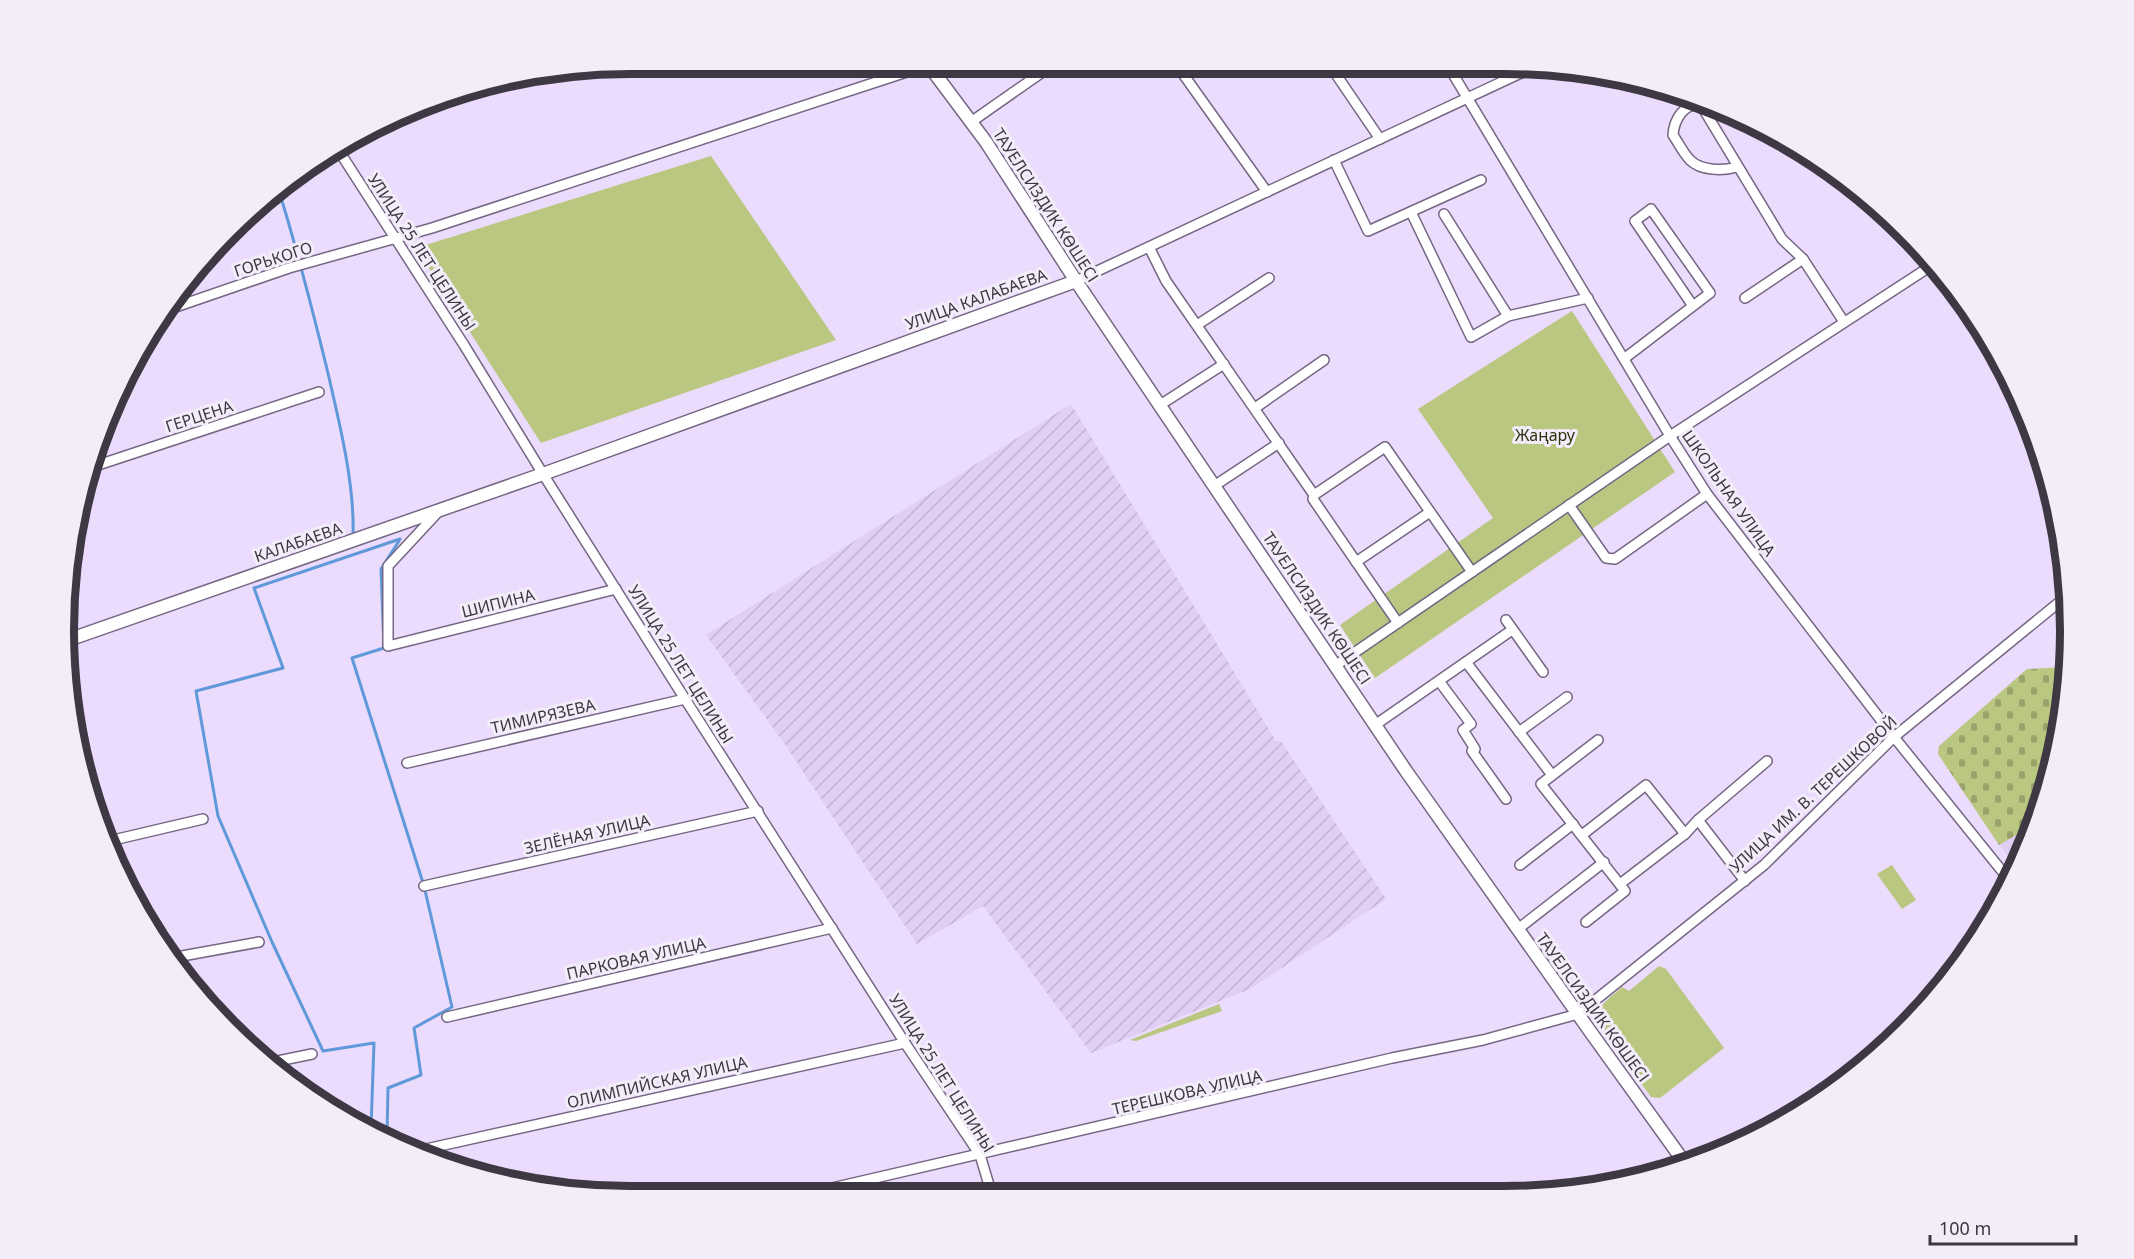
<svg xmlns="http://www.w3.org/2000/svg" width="2134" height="1259" viewBox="0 0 2134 1259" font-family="'Noto Sans',sans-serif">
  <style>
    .industrial { fill: url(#industrial-furrows) }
    .built { fill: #e0cef4 }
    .green { fill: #bac781 }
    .cemetery { fill: url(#cemetery-stones) }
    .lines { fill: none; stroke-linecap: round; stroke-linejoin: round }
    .stream { stroke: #6099d9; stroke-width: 3 }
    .street-casing { stroke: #756783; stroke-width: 12 }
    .secondary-casing { stroke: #756783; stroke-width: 15 }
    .street { stroke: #fff; stroke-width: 9 }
    .secondary { stroke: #fff; stroke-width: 12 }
    .labels { text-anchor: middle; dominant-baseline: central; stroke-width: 6; stroke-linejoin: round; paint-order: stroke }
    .street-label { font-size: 16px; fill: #3e3744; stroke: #f3edfa }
    .park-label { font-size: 16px; fill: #2e330e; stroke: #f3edfa }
    .rim { fill: none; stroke: #3e3744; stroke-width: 8 }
  </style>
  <defs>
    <pattern id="industrial-furrows" width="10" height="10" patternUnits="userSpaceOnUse" patternTransform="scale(1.5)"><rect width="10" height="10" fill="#e0cef4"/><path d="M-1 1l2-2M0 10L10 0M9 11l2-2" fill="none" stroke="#c1b2d2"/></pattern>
    <pattern id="cemetery-stones" width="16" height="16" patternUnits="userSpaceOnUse" patternTransform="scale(1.5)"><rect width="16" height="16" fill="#bac781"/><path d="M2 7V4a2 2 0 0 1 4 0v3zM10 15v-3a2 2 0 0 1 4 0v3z" fill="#99a26b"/></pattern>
  </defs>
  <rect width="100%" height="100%" fill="#ebdbfc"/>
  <path class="industrial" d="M 1071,404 L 1276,741 L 1281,741 L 1386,899 L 1250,989 L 1091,1053 L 983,906 L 917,944 L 784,743 L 706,635 Z"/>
  <path class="built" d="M 2034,825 L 2028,846 L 2017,867 L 1999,845 Z"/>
  <g class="green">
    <path d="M 711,156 L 836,340 L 541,443 L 416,248 Z"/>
    <path d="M 1572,311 L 1675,472 L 1375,678 L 1340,625 L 1493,518 L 1418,409 Z"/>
    <path d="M 1892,865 L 1916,900 L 1902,909 L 1877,874 Z"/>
    <path d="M 1659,966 L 1666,969 L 1724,1048 L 1660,1098 L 1651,1097 L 1600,1027 C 1592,1008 1609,999 1622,987 L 1629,991 Z"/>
    <path d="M 1219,1004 L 1222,1011 L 1136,1041 L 1130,1040 Z"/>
  </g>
  <path class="cemetery" d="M 2067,667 L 2060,740 L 2034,825 L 1999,845 L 1938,754 L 1939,746 L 2027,669 Z"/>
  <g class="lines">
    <g class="stream">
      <path d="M 278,188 C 297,248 312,308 327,369 C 339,421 355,484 353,537"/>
      <path d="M 371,1128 L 374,1043 L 323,1051 L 272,942 L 218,816 L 196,691 L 283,668 L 254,588 L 400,539"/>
      <path d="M 387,1136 L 388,1088 L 421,1075 L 414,1028 L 452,1007 L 424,886 L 352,658 L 384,648 L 381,569 L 399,541"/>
    </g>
    <defs>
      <g id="street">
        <path d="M 1176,64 L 1267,192"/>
        <path d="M 1329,64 L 1380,139"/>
        <path d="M 1447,64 L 1670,436 L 1707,494 L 1894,737 L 2010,881"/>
        <path d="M 971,122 L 1051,66 L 1048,64"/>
        <path d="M 339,151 L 464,345 L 543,474 L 685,699 L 905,1043 L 980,1155 L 992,1195"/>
        <path d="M 1334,160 L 1368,231 L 1481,180"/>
        <path d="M 1737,167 C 1723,171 1701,171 1690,160 C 1683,153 1678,142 1673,135 C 1674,120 1684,102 1701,105 L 1782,239 L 1803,259 L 1844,322"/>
        <path d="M 1411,212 L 1471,337 L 1508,316 L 1588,298"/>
        <path d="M 1444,214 L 1508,316"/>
        <path d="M 1149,247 L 1166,281 L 1314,495 L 1313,499 L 1398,623"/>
        <path d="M 1076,281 L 1540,64"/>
        <path d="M 1745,298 L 1803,259"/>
        <path d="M 161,312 L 289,268 L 432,228 L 928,65"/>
        <path d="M 1197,325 L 1269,278"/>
        <path d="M 1625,358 L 1710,293 L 1651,209 L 1635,221 L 1693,306"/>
        <path d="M 1160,405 L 1224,364"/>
        <path d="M 1255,408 L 1324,360"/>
        <path d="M 89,468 L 319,392"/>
        <path d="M 1214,486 L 1279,443"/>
        <path d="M 1314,495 L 1385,447 L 1472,572"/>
        <path d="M 1569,505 L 1606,558 L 1615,559 L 1707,494"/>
        <path d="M 439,511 L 388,566 L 388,646 L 616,589"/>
        <path d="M 1356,562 L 1430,512"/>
        <path d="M 1506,620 L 1543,672"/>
        <path d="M 1466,662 L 1552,775"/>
        <path d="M 1335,666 L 1670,436 L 1934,264"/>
        <path d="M 1439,681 L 1471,724 L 1463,730 L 1475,749 L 1472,751 L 1506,799"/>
        <path d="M 1375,725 L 1512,630"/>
        <path d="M 1519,732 L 1567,697"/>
        <path d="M 407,763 L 685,699"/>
        <path d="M 1698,820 L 1745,881"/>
        <path d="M 1582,835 L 1646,785 L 1685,834"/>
        <path d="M 109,841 L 203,819"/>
        <path d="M 1520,865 L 1573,824"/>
        <path d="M 1620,884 L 1685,834 L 1698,820 L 1767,761"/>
        <path d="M 424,886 L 758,811"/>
        <path d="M 1586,922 L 1625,891 L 1541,784 L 1598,740"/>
        <path d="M 1518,929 L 1604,862"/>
        <path d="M 171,958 L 259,942"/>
        <path d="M 447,1017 L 832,928"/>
        <path d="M 273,1062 L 312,1054"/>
        <path d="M 417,1151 L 905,1043"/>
        <path d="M 802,1195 L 1392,1058 L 1483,1040 L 1578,1014 L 1764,865 L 1894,737 L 2068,595"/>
      </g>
      <g id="secondary">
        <path d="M 927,63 L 986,142 L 1076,281 L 1406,771 L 1592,1034 L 1687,1166"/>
        <path d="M 65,641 L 543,474 L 1076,281"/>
      </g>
    </defs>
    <use href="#street" class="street-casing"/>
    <use href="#secondary" class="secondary-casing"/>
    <use href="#street" class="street"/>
    <use href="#secondary" class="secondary"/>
  </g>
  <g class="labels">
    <g class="street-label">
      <text transform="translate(1046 205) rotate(57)">ТАУЕЛСИЗДИК КӨШЕСІ</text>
      <text transform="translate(422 252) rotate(57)">УЛИЦА 25 ЛЕТ ЦЕЛИНЫ</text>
      <text transform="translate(273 259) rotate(-18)">ГОРЬКОГО</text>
      <text transform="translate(976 299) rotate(-20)">УЛИЦА КАЛАБАЕВА</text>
      <text transform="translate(199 416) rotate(-18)">ГЕРЦЕНА</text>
      <text transform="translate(1729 493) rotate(55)">ШКОЛЬНАЯ УЛИЦА</text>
      <text transform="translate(298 542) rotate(-19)">КАЛАБАЕВА</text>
      <text transform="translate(498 603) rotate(-14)">ШИПИНА</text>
      <text transform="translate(1317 608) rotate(56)">ТАУЕЛСИЗДИК КӨШЕСІ</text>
      <text transform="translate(681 664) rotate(58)">УЛИЦА 25 ЛЕТ ЦЕЛИНЫ</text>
      <text transform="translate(543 716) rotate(-13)">ТИМИРЯЗЕВА</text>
      <text transform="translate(1813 794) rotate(-43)">УЛИЦА ИМ. В. ТЕРЕШКОВОЙ</text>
      <text transform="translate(587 834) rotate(-13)">ЗЕЛЁНАЯ УЛИЦА</text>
      <text transform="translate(636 958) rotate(-13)">ПАРКОВАЯ УЛИЦА</text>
      <text transform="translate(1593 1007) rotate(54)">ТАУЕЛСИЗДИК КӨШЕСІ</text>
      <text transform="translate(942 1073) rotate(58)">УЛИЦА 25 ЛЕТ ЦЕЛИНЫ</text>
      <text transform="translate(657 1082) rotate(-13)">ОЛИМПИЙСКАЯ УЛИЦА</text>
      <text transform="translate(1187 1092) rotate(-13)">ТЕРЕШКОВА УЛИЦА</text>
    </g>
    <g class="park-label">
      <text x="1545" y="435">Жаңару</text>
    </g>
  </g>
  <path d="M0 0H2134V1259H0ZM630 74H1504A556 556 0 0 1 2060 630V630A556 556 0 0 1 1504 1186H630A556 556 0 0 1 74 630V630A556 556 0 0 1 630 74Z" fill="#f3edfa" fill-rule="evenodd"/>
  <path class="rim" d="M630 74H1504A556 556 0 0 1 2060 630V630A556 556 0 0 1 1504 1186H630A556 556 0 0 1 74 630V630A556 556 0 0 1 630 74Z"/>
  <path d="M1930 1235v9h146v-9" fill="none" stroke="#3e3744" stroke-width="3"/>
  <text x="1939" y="1235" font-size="18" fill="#3e3744" stroke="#f3edfa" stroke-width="4.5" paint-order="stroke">100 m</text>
</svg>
